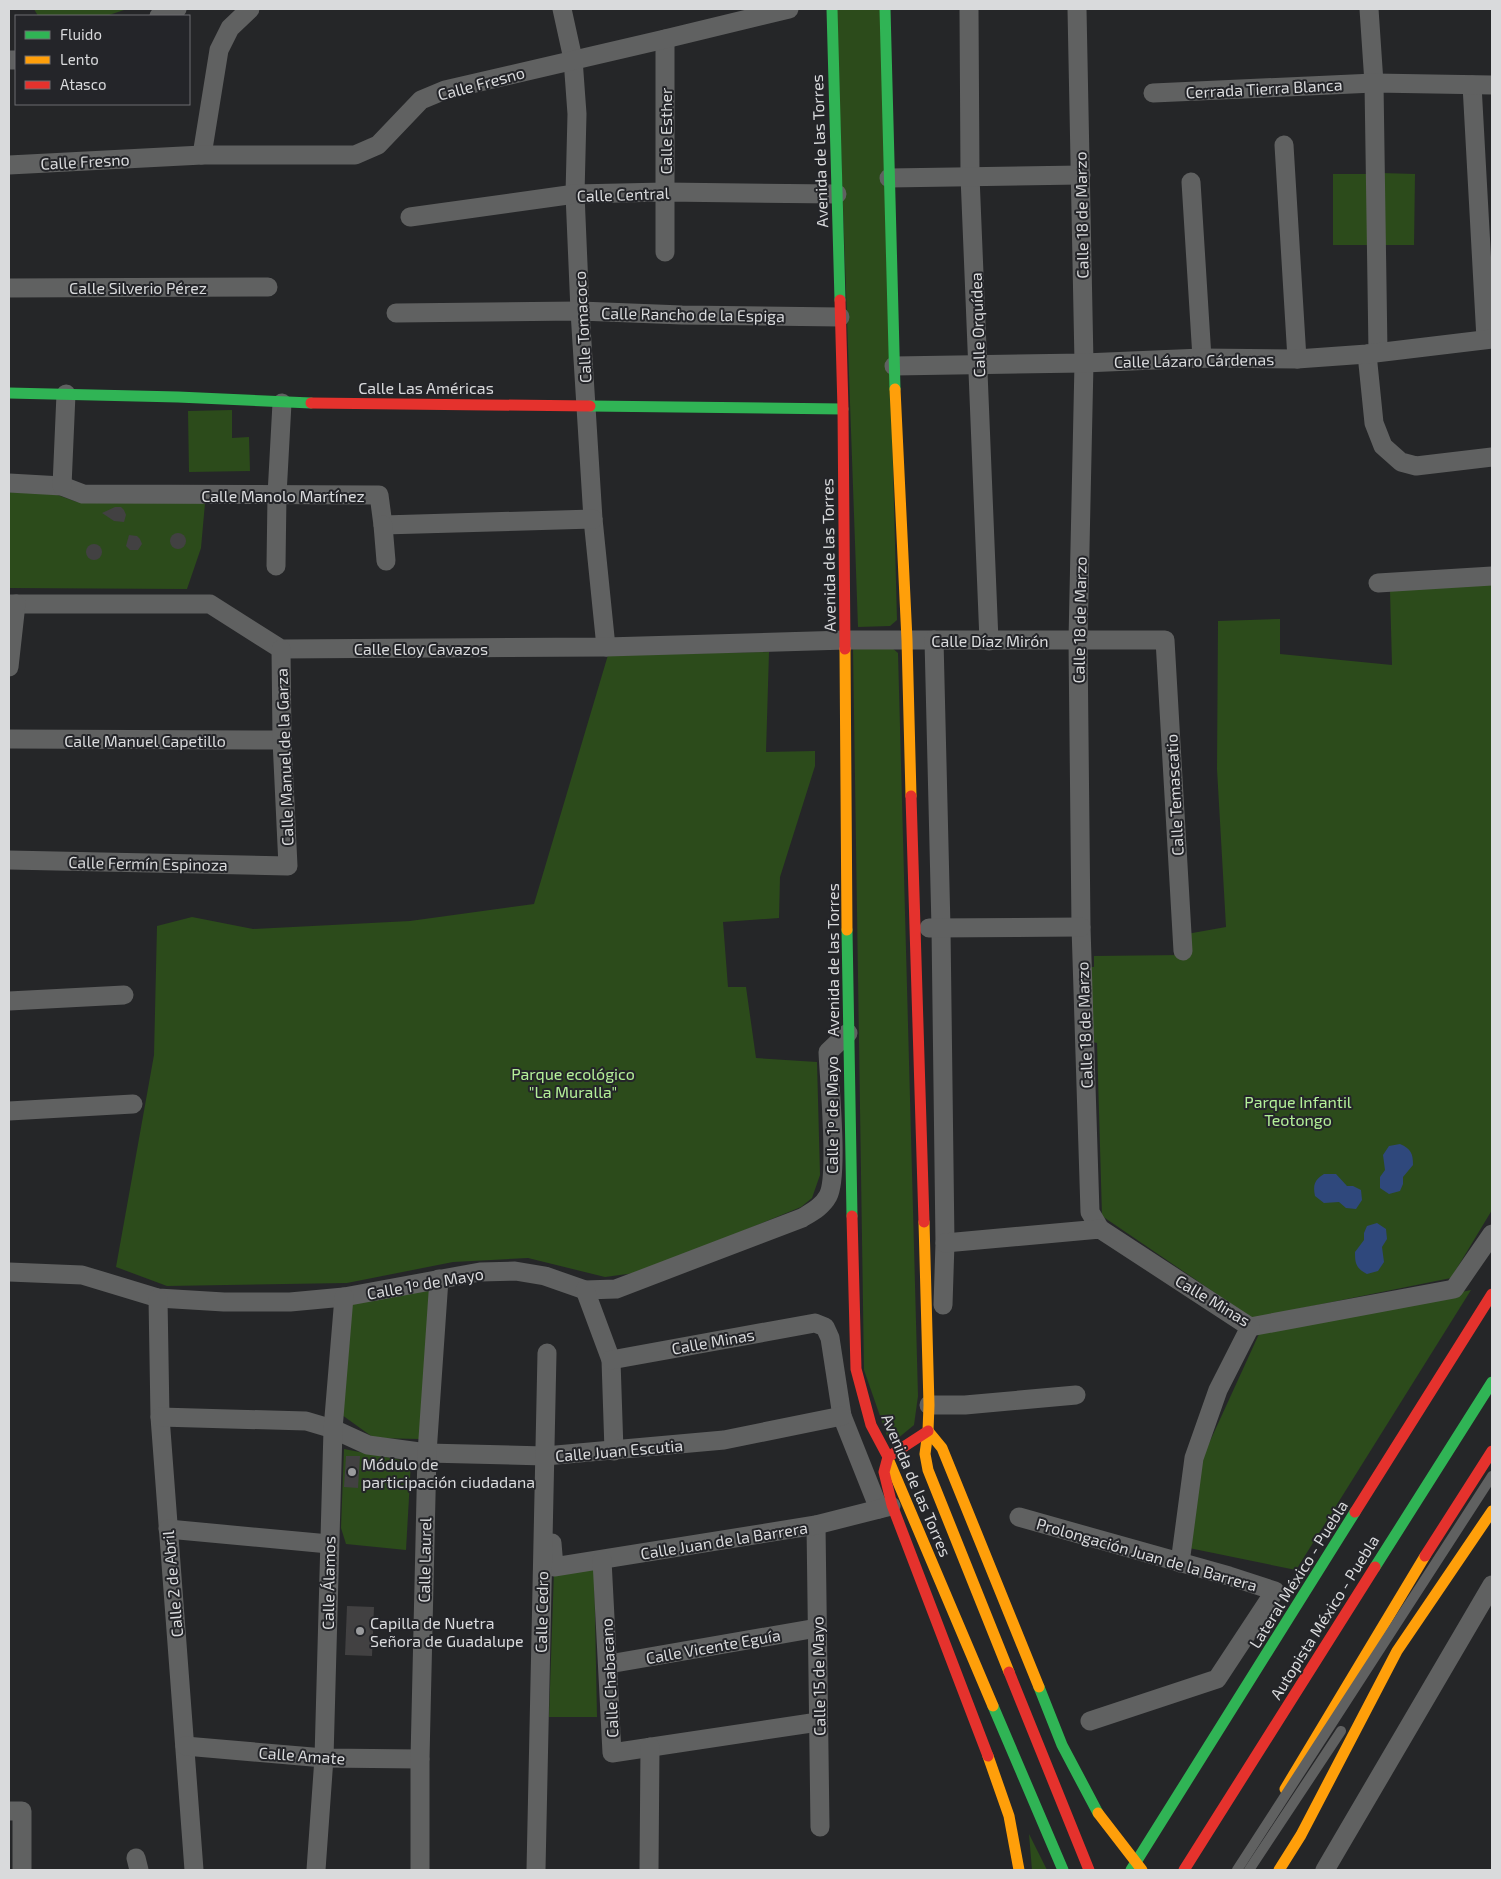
<svg xmlns="http://www.w3.org/2000/svg" width="1501" height="1879" viewBox="0 0 1501 1879" font-family="'Exo 2',sans-serif">
  <style>
    .green { fill: #2c4b1b }
    .water { fill: #2f487c }
    .building { fill: #424142 }
    .lines { fill: none; stroke-linecap: round; stroke-linejoin: round }
    .lane { stroke: #606161; stroke-width: 10 }
    .street { stroke: #606161; stroke-width: 19 }
    .fast { stroke: #30b455; stroke-width: 11 }
    .slow { stroke: #ff9f0a; stroke-width: 11 }
    .jam { stroke: #e5322d; stroke-width: 11 }
    .lane-bridge { stroke: #606161; stroke-width: 10 }
    .slow-bridge { stroke: #ff9f0a; stroke-width: 11 }
    .poi-dot { fill: #9a9b9d; stroke: #242529; stroke-width: 2 }
    .labels { text-anchor: middle; dominant-baseline: central; stroke-width: 4; stroke-linejoin: round; paint-order: stroke }
    .street-label { font-size: 16px; fill: #d9dadc; stroke: #242529 }
    .park-label { font-size: 16px; fill: #b4f099; stroke: #242529 }
    .poi-label { font-size: 16px; fill: #d9dadc; stroke: #242529; text-anchor: start }
  </style>
  <rect width="100%" height="100%" fill="#252628"/>
  <g class="green">
    <path d="M 34,9 L 127,9 L 106,16 L 38,16 Z"/>
    <path d="M 836,9 L 881,9 L 897,620 L 890,626 L 858,627 Z"/>
    <path d="M 1381,173 L 1415,174 L 1414,245 L 1380,245 Z"/>
    <rect x="1333" y="174" width="34" height="71"/>
    <path d="M 232,410 L 232,438 L 249,437 L 250,471 L 189,472 L 188,411 Z"/>
    <path d="M 9,492 L 52,493 L 77,502 L 205,503 L 201,548 L 187,589 L 9,588 Z"/>
    <path d="M 1492,582 L 1492,1210 L 1451,1278 L 1252,1318 L 1102,1216 L 1097,1043 L 1093,1042 L 1091,967 L 1094,967 L 1094,956 L 1182,955 L 1181,935 L 1226,927 L 1217,769 L 1218,621 L 1280,619 L 1280,654 L 1392,665 L 1390,591 Z"/>
    <path d="M 853,647 L 891,647 L 898,653 L 918,1396 L 914,1425 L 897,1439 L 887,1436 L 864,1370 Z"/>
    <path d="M 769,652 L 766,752 L 815,751 L 815,766 L 780,877 L 779,918 L 723,922 L 728,987 L 746,987 L 756,1058 L 817,1062 L 820,1175 L 812,1198 L 801,1207 L 642,1272 L 605,1277 L 528,1258 L 453,1262 L 347,1283 L 167,1286 L 116,1267 L 154,1055 L 157,926 L 192,917 L 253,929 L 410,921 L 534,904 L 608,655 Z"/>
    <path d="M 431,1290 L 419,1439 L 374,1438 L 342,1415 L 349,1304 Z"/>
    <path d="M 1471,1290 L 1296,1570 L 1189,1548 L 1200,1463 L 1259,1334 Z"/>
    <path d="M 344,1449 L 411,1462 L 406,1550 L 346,1544 L 341,1528 Z"/>
    <path d="M 594,1565 L 597,1717 L 549,1717 L 554,1571 Z"/>
    <path d="M 1029,1834 L 1047,1870 L 1032,1870 Z"/>
  </g>
  <g class="water">
    <path d="M 1400,1144 C 1411,1149 1413,1153 1413,1165 L 1403,1177 L 1403,1184 L 1400,1191 L 1389,1194 L 1380,1188 L 1380,1177 L 1385,1170 L 1383,1155 L 1389,1146 Z"/>
    <path d="M 1324,1174 L 1336,1174 L 1347,1186 L 1353,1186 L 1361,1190 L 1362,1200 L 1356,1209 L 1346,1208 L 1339,1202 L 1324,1203 L 1315,1196 C 1313,1185 1314,1180 1324,1174 Z"/>
    <path d="M 1377,1223 L 1386,1229 L 1387,1239 L 1382,1247 L 1384,1262 L 1378,1271 L 1367,1274 C 1356,1268 1355,1264 1355,1252 L 1364,1240 L 1364,1233 L 1367,1226 Z"/>
  </g>
  <g class="building">
    <path d="M 115,507 L 121,507 L 124,510 L 126,515 L 124,522 L 114,521 L 102,513 Z"/>
    <circle cx="178" cy="541" r="8"/>
    <path d="M 129,535 L 137,536 L 140,539 L 142,544 L 138,550 L 130,550 L 126,546 Z"/>
    <circle cx="94" cy="552" r="8"/>
    <path d="M 346,1456 L 360,1456 L 358,1488 L 344,1487 Z"/>
    <path d="M 347,1606 L 374,1607 L 372,1656 L 345,1655 Z"/>
  </g>
  <g class="lines">
    <path class="lane" d="M 1249,1870 L 1341,1731"/>
    <g class="street">
      <path d="M 562,9 L 573,59 L 577,114 L 575,194 L 580,311 L 593,519 L 606,647"/>
      <path d="M 969,9 L 970,176 L 989,641"/>
      <path d="M 1077,9 L 1084,363 L 1078,640 L 1081,927 L 1090,1212 L 1100,1229"/>
      <path d="M 1369,9 L 1374,83 L 1378,352"/>
      <path d="M 159,16 L 177,9"/>
      <path d="M 665,39 L 665,252"/>
      <path d="M 9,60 L 16,60"/>
      <path d="M 1472,85 L 1486,339"/>
      <path d="M 1153,93 L 1374,83 L 1492,85"/>
      <path d="M 1284,145 L 1297,359"/>
      <path d="M 202,155 L 219,50 L 230,28 L 250,9"/>
      <path d="M 9,165 L 202,155 L 355,155 L 378,145 L 421,100 L 445,90 L 665,39 L 789,9"/>
      <path d="M 889,178 L 1081,175"/>
      <path d="M 1191,182 L 1202,358"/>
      <path d="M 410,217 L 575,194 L 665,192 L 837,194"/>
      <path d="M 9,288 L 268,287"/>
      <path d="M 396,313 L 580,311 L 682,315 L 840,317"/>
      <path d="M 1367,354 L 1374,423 L 1383,446 L 1401,462 L 1416,466 L 1492,457"/>
      <path d="M 894,366 L 1084,363 L 1202,358 L 1297,359 L 1367,354 L 1492,339"/>
      <path d="M 9,483 L 62,486 L 83,494 L 379,495 L 383,525 L 593,519"/>
      <path d="M 62,486 L 66,394"/>
      <path d="M 383,525 L 386,561"/>
      <path d="M 276,566 L 277,495 L 282,403"/>
      <path d="M 1378,583 L 1492,576"/>
      <path d="M 9,604 L 210,604 L 281,649 L 606,647 L 846,640 L 1165,640 L 1183,951"/>
      <path d="M 934,640 L 941,928 L 945,1243 L 943,1305"/>
      <path d="M 9,667 L 16,604"/>
      <path d="M 9,739 L 282,740"/>
      <path d="M 9,860 L 288,866 L 282,740 L 281,649"/>
      <path d="M 929,928 L 1081,927"/>
      <path d="M 9,1001 L 124,995"/>
      <path d="M 9,1111 L 133,1104"/>
      <path d="M 945,1243 L 1100,1229 L 1250,1327 L 1454,1289 L 1492,1234"/>
      <path d="M 9,1272 L 82,1275 L 158,1298 L 224,1302 L 290,1302 L 344,1297 L 480,1272 L 515,1271 L 545,1276 L 585,1290 L 616,1289 L 802,1218 C 812,1212 822,1207 828,1196 C 839,1176 829,1079 828,1052 L 848,1033"/>
      <path d="M 585,1290 L 611,1360 L 614,1451"/>
      <path d="M 158,1298 L 160,1417 L 194,1870"/>
      <path d="M 611,1360 L 815,1323 L 825,1327 L 830,1338 L 842,1416 L 879,1509"/>
      <path d="M 929,1405 L 965,1405 L 1076,1395"/>
      <path d="M 160,1417 L 306,1421 L 333,1429 L 368,1445 L 427,1453 L 545,1456 L 724,1440 L 842,1416"/>
      <path d="M 1019,1517 L 1229,1576 L 1275,1591 L 1217,1679 L 1090,1721"/>
      <path d="M 816,1525 L 820,1827"/>
      <path d="M 168,1529 L 329,1544"/>
      <path d="M 552,1543 L 554,1567 L 816,1525 L 891,1506"/>
      <path d="M 602,1560 L 612,1753 L 818,1722"/>
      <path d="M 1180,1563 L 1194,1458 L 1218,1390 L 1250,1327"/>
      <path d="M 609,1664 L 817,1628"/>
      <path d="M 185,1746 L 324,1758 L 420,1759"/>
      <path d="M 9,1811 L 22,1811 L 22,1870"/>
      <path d="M 136,1858 L 139,1870"/>
      <path d="M 316,1870 L 324,1758 L 333,1429 L 344,1297"/>
      <path d="M 420,1870 L 420,1759 L 427,1453 L 439,1279"/>
      <path d="M 536,1870 L 547,1353"/>
      <path d="M 649,1870 L 650,1747"/>
      <path d="M 1325,1870 L 1492,1585"/>
    </g>
    <g class="fast">
      <path d="M 832,9 L 840,300"/>
      <path d="M 885,9 L 895,389"/>
      <path d="M 9,393 L 178,397 L 311,403"/>
      <path d="M 590,406 L 843,409"/>
      <path d="M 847,930 L 852,1216"/>
      <path d="M 1375,1567 L 1492,1382"/>
      <path d="M 1039,1687 L 1062,1745 L 1098,1813"/>
      <path d="M 993,1706 L 1063,1870"/>
      <path d="M 1131,1870 L 1355,1512"/>
    </g>
    <g class="slow">
      <path d="M 895,389 L 907,640 L 911,796"/>
      <path d="M 845,649 L 847,930"/>
      <path d="M 924,1222 L 929,1405 L 928,1431"/>
      <path d="M 928,1431 L 925,1454 L 928,1470 L 1009,1672"/>
      <path d="M 928,1431 L 942,1448 L 1039,1687"/>
      <path d="M 889,1461 L 993,1706"/>
      <path d="M 988,1756 L 1009,1816 L 1019,1870"/>
      <path d="M 1285,1789 L 1425,1556"/>
      <path d="M 1279,1870 L 1301,1835 L 1397,1651 L 1492,1511"/>
    </g>
    <g class="jam">
      <path d="M 840,300 L 843,409 L 845,649"/>
      <path d="M 311,403 L 590,406"/>
      <path d="M 911,796 L 924,1222"/>
      <path d="M 852,1216 L 856,1369 L 871,1425 L 888,1457"/>
      <path d="M 928,1431 L 888,1457 L 884,1472 L 892,1505 L 988,1756"/>
      <path d="M 1355,1512 L 1492,1294"/>
      <path d="M 1425,1556 L 1492,1451"/>
      <path d="M 1009,1672 L 1089,1870"/>
      <path d="M 1184,1870 L 1375,1567"/>
    </g>
    <path class="lane-bridge" d="M 1237,1870 L 1492,1476"/>
    <path class="slow-bridge" d="M 1098,1813 L 1142,1870"/>
  </g>
  <g class="poi-dot">
    <circle cx="352" cy="1472" r="5"/>
    <circle cx="360" cy="1631" r="5"/>
  </g>
  <g class="labels">
    <g class="street-label">
      <text transform="translate(481 83) rotate(-15)">Calle Fresno</text>
      <text transform="translate(1264 88) rotate(-3)">Cerrada Tierra Blanca</text>
      <text transform="translate(665 131) rotate(-90)">Calle Esther</text>
      <text transform="translate(819 151) rotate(-92)">Avenida de las Torres</text>
      <text transform="translate(85 161) rotate(-3)">Calle Fresno</text>
      <text transform="translate(623 194) rotate(-2)">Calle Central</text>
      <text transform="translate(1081 215) rotate(-91)">Calle 18 de Marzo</text>
      <text x="138" y="287">Calle Silverio Pérez</text>
      <text transform="translate(693 314) rotate(1)">Calle Rancho de la Espiga</text>
      <text transform="translate(977 325) rotate(-92)">Calle Orquídea</text>
      <text transform="translate(582 327) rotate(-93)">Calle Tomacoco</text>
      <text transform="translate(1194 360) rotate(-1)">Calle Lázaro Cárdenas</text>
      <text x="426" y="387">Calle Las Américas</text>
      <text x="283" y="495">Calle Manolo Martínez</text>
      <text transform="translate(828 555) rotate(-91)">Avenida de las Torres</text>
      <text transform="translate(1079 620) rotate(-89)">Calle 18 de Marzo</text>
      <text x="990" y="640">Calle Díaz Mirón</text>
      <text x="421" y="648">Calle Eloy Cavazos</text>
      <text x="145" y="740">Calle Manuel Capetillo</text>
      <text transform="translate(284 757) rotate(-92)">Calle Manuel de la Garza</text>
      <text transform="translate(1174 795) rotate(-93)">Calle Temascatio</text>
      <text transform="translate(148 863) rotate(1)">Calle Fermín Espinoza</text>
      <text transform="translate(832 960) rotate(-90)">Avenida de las Torres</text>
      <text transform="translate(1084 1025) rotate(-92)">Calle 18 de Marzo</text>
      <text transform="translate(831 1115) rotate(-90)">Calle 1º de Mayo</text>
      <text transform="translate(425 1283) rotate(-10)">Calle 1º de Mayo</text>
      <text transform="translate(1213 1300) rotate(31)">Calle Minas</text>
      <text transform="translate(713 1341) rotate(-10)">Calle Minas</text>
      <text transform="translate(619 1450) rotate(-5)">Calle Juan Escutia</text>
      <text transform="translate(917 1485) rotate(67)">Avenida de las Torres</text>
      <text transform="translate(724 1540) rotate(-9)">Calle Juan de la Barrera</text>
      <text transform="translate(1147 1554) rotate(16)">Prolongación Juan de la Barrera</text>
      <text transform="translate(424 1560) rotate(-89)">Calle Laurel</text>
      <text transform="translate(1298 1574) rotate(-58)">Lateral México - Puebla</text>
      <text transform="translate(328 1583) rotate(-89)">Calle Álamos</text>
      <text transform="translate(172 1584) rotate(-95)">Calle 2 de Abril</text>
      <text transform="translate(541 1612) rotate(-89)">Calle Cedro</text>
      <text transform="translate(1324 1617) rotate(-58)">Autopista México - Puebla</text>
      <text transform="translate(713 1646) rotate(-10)">Calle Vicente Eguía</text>
      <text transform="translate(818 1676) rotate(-91)">Calle 15 de Mayo</text>
      <text transform="translate(609 1678) rotate(-93)">Calle Chabacano</text>
      <text transform="translate(302 1755) rotate(4)">Calle Amate</text>
    </g>
    <g class="park-label">
      <text x="573" y="1073">Parque ecológico<tspan x="573" dy="18">"La Muralla"</tspan></text>
      <text x="1298" y="1101">Parque Infantil<tspan x="1298" dy="18">Teotongo</tspan></text>
    </g>
    <g class="poi-label">
      <text x="362" y="1463">Módulo de<tspan x="362" dy="18">participación ciudadana</tspan></text>
      <text x="370" y="1622">Capilla de Nuetra<tspan x="370" dy="18">Señora de Guadalupe</tspan></text>
    </g>
  </g>
  <rect width="1501" height="1879" fill="none" stroke="#d9dadc" stroke-width="20"/>
  <rect x="15" y="15" width="175" height="90" fill="#242529" stroke="#6c6d71"/>
  <rect x="25" y="31" width="25" height="8" fill="#30b455" stroke="#6c6d71"/>
  <text x="60" y="40" font-size="15" fill="#d9dadc">Fluido</text>
  <rect x="25" y="56" width="25" height="8" fill="#ff9f0a" stroke="#6c6d71"/>
  <text x="60" y="65" font-size="15" fill="#d9dadc">Lento</text>
  <rect x="25" y="81" width="25" height="8" fill="#e5322d" stroke="#6c6d71"/>
  <text x="60" y="90" font-size="15" fill="#d9dadc">Atasco</text>
</svg>
